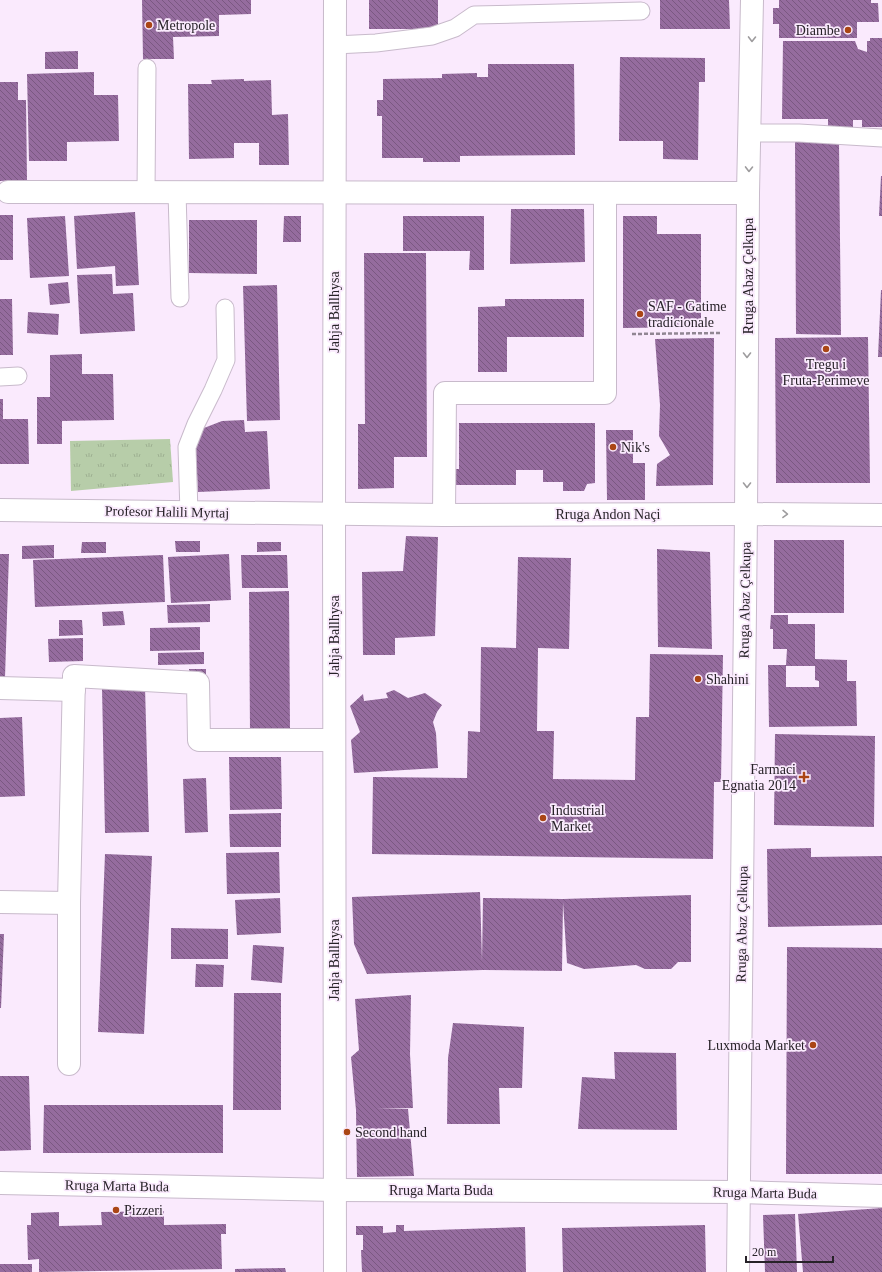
<svg xmlns="http://www.w3.org/2000/svg" width="882" height="1272" viewBox="0 0 882 1272" font-family="Georgia,serif">
  <style>
    .park { fill: url(#park-tufts) }
    .building { fill: url(#building-back-hatch); fill-rule: evenodd }
    .lines { fill: none; stroke-linecap: round; stroke-linejoin: round }
    .service-casing { stroke: #c8bacb; stroke-width: 19 }
    .minor-casing { stroke: #c8bacb; stroke-width: 24 }
    .tertiary-casing { stroke: #c8bacb; stroke-width: 24 }
    .path { stroke: #918693; stroke-width: 2.5; stroke-dasharray: 4 2; stroke-linecap: butt }
    .service { stroke: #fff; stroke-width: 17 }
    .minor { stroke: #fff; stroke-width: 22 }
    .tertiary { stroke: #fff; stroke-width: 22 }
    .oneway { stroke: #9e9c9e }
    .poi-dot { fill: #aa4615; stroke: #faeafd; stroke-width: 1.5 }
    .labels { text-anchor: middle; dominant-baseline: central; stroke-width: 3.5; stroke-linejoin: round; paint-order: stroke }
    .poi-label { font-size: 14px; fill: #272228; stroke: #faeafd; text-anchor: start }
    .street-label { font-size: 14px; fill: #272228; stroke: #faeafd }
  </style>
  <defs>
    <pattern id="park-tufts" width="24" height="20" patternUnits="userSpaceOnUse"><rect width="24" height="20" fill="#b7cda9"/><path d="M3 7l-1-3M5 7V3M7 7l1-3M15 17l-1-3M17 17v-4M19 17l1-3" fill="none" stroke="#9db091"/></pattern>
    <pattern id="building-back-hatch" width="6" height="6" patternUnits="userSpaceOnUse"><rect width="6" height="6" fill="#956c9e"/><path d="M-1 5l2 2M0 0l6 6M5-1l2 2" fill="none" stroke="#7a5881"/></pattern>
  </defs>
  <rect width="100%" height="100%" fill="#faeafd"/>
  <path class="park" d="M 170,439 L 173,482 L 71,491 L 70,441 Z"/>
  <g class="building">
    <path d="M 142,0 L 251,0 L 251,14 L 219,15 L 219,36 L 173,37 L 174,59 L 143,59 Z"/>
    <rect x="369" y="0" width="69" height="29"/>
    <path d="M 660,0 L 729,0 L 730,29 L 660,29 Z"/>
    <path d="M 779,0 L 871,0 L 871,3 L 878,3 L 879,22 L 857,22 L 857,38 L 779,38 L 779,24 L 773,24 L 773,8 L 779,8 Z"/>
    <path d="M 870,38 L 882,38 L 882,127 L 862,127 L 862,120 L 853,120 L 853,127 L 828,127 L 828,119 L 782,119 L 783,41 L 855,41 L 858,49 L 867,52 L 867,41 L 870,41 Z"/>
    <path d="M 78,51 L 78,69 L 45,69 L 45,52 Z"/>
    <path d="M 620,57 L 705,58 L 705,82 L 699,82 L 698,160 L 663,159 L 663,141 L 619,141 Z"/>
    <path d="M 488,64 L 574,64 L 575,155 L 460,156 L 460,162 L 423,162 L 423,158 L 382,158 L 382,116 L 377,116 L 377,100 L 383,100 L 383,79 L 442,78 L 442,74 L 477,73 L 477,77 L 488,77 Z"/>
    <path d="M 94,72 L 94,95 L 118,95 L 119,141 L 67,142 L 67,161 L 29,161 L 27,74 Z"/>
    <path d="M 244,79 L 244,81 L 271,80 L 272,115 L 288,114 L 289,165 L 259,165 L 259,143 L 234,143 L 234,158 L 189,159 L 188,84 L 212,84 L 211,80 Z"/>
    <path d="M 0,82 L 18,82 L 18,100 L 26,100 L 27,180 L 0,181 Z"/>
    <path d="M 795,140 L 839,141 L 841,335 L 796,334 Z"/>
    <path d="M 881,176 L 882,176 L 882,216 L 879,216 Z"/>
    <path d="M 511,209 L 584,209 L 585,262 L 510,264 Z"/>
    <path d="M 135,212 L 139,285 L 116,286 L 115,266 L 77,269 L 74,216 Z"/>
    <rect x="0" y="215" width="13" height="45"/>
    <path d="M 65,216 L 69,276 L 30,278 L 27,218 Z"/>
    <path d="M 284,216 L 301,216 L 301,242 L 283,242 Z"/>
    <path d="M 403,216 L 484,216 L 484,270 L 469,270 L 470,251 L 403,251 Z"/>
    <path d="M 623,216 L 657,216 L 657,234 L 701,234 L 701,327 L 623,328 Z"/>
    <path d="M 189,220 L 257,220 L 257,274 L 189,273 Z"/>
    <path d="M 364,253 L 426,253 L 427,457 L 394,457 L 394,488 L 358,489 L 358,424 L 365,424 Z"/>
    <path d="M 112,274 L 113,294 L 133,293 L 135,331 L 80,334 L 77,275 Z"/>
    <path d="M 68,282 L 70,303 L 50,305 L 48,284 Z"/>
    <path d="M 277,285 L 280,420 L 247,421 L 243,286 Z"/>
    <path d="M 881,290 L 882,290 L 882,357 L 878,357 Z"/>
    <path d="M 0,299 L 12,299 L 13,355 L 0,355 Z"/>
    <path d="M 505,299 L 584,299 L 584,337 L 507,337 L 507,372 L 478,372 L 478,307 L 505,306 Z"/>
    <path d="M 28,312 L 59,314 L 58,335 L 27,333 Z"/>
    <path d="M 868,337 L 870,483 L 776,483 L 775,338 Z"/>
    <path d="M 714,338 L 713,485 L 656,486 L 657,464 L 670,455 L 659,436 L 660,405 L 655,339 Z"/>
    <path d="M 82,354 L 82,374 L 113,374 L 114,420 L 62,421 L 62,444 L 37,444 L 37,397 L 50,397 L 50,355 Z"/>
    <path d="M 0,399 L 3,399 L 3,419 L 28,419 L 29,464 L 0,464 Z"/>
    <path d="M 244,420 L 245,432 L 267,431 L 270,489 L 198,492 L 195,437 L 204,428 L 222,421 Z"/>
    <path d="M 459,423 L 595,423 L 595,483 L 587,484 L 584,491 L 563,491 L 563,482 L 543,482 L 543,470 L 516,470 L 516,485 L 451,485 L 451,469 L 459,469 Z"/>
    <path d="M 606,430 L 633,430 L 633,463 L 645,463 L 645,500 L 607,500 Z"/>
    <path d="M 406,536 L 438,537 L 435,636 L 395,638 L 395,655 L 363,655 L 362,572 L 403,571 Z"/>
    <rect x="774" y="540" width="70" height="73"/>
    <path d="M 175,541 L 200,541 L 200,552 L 176,552 Z"/>
    <path d="M 82,542 L 106,542 L 106,553 L 81,553 Z"/>
    <path d="M 257,542 L 281,542 L 281,551 L 257,552 Z"/>
    <path d="M 54,545 L 54,558 L 22,559 L 22,546 Z"/>
    <path d="M 657,549 L 710,552 L 712,649 L 658,647 Z"/>
    <path d="M 0,554 L 9,554 L 5,677 L 0,677 Z"/>
    <path d="M 229,554 L 231,600 L 171,603 L 168,557 Z"/>
    <path d="M 163,555 L 165,602 L 35,607 L 33,560 Z"/>
    <path d="M 241,555 L 287,555 L 288,588 L 242,588 Z"/>
    <path d="M 518,557 L 571,558 L 569,649 L 538,648 L 537,731 L 554,731 L 553,779 L 635,780 L 636,717 L 649,717 L 650,654 L 723,655 L 721,782 L 714,782 L 713,859 L 372,854 L 373,777 L 467,778 L 468,731 L 480,732 L 481,647 L 516,648 Z"/>
    <path d="M 289,591 L 290,732 L 250,732 L 249,592 Z"/>
    <path d="M 210,604 L 210,622 L 168,623 L 167,605 Z"/>
    <path d="M 123,611 L 125,625 L 103,626 L 102,612 Z"/>
    <path d="M 771,615 L 788,615 L 788,624 L 815,624 L 815,659 L 847,660 L 847,681 L 856,681 L 857,726 L 769,727 L 768,665 L 786,665 L 787,649 L 773,649 L 773,629 L 770,629 ZM 786,666 L 815,666 L 815,680 L 819,681 L 819,687 L 786,687 Z"/>
    <path d="M 59,620 L 82,620 L 83,635 L 59,636 Z"/>
    <path d="M 200,627 L 200,650 L 150,651 L 150,628 Z"/>
    <path d="M 83,638 L 83,661 L 49,662 L 48,639 Z"/>
    <path d="M 204,652 L 204,664 L 158,665 L 158,653 Z"/>
    <path d="M 189,669 L 206,669 L 206,678 L 190,678 Z"/>
    <path d="M 145,687 L 149,832 L 105,833 L 102,688 Z"/>
    <path d="M 394,690 L 408,698 L 425,693 L 442,705 L 437,712 L 433,722 L 436,733 L 438,768 L 354,773 L 351,740 L 360,732 L 350,706 L 363,694 L 364,701 L 388,698 L 386,693 Z"/>
    <path d="M 22,717 L 25,796 L 0,797 L 0,718 Z"/>
    <path d="M 775,734 L 875,736 L 874,827 L 774,825 Z"/>
    <path d="M 229,757 L 281,757 L 282,809 L 230,810 Z"/>
    <path d="M 206,778 L 208,832 L 185,833 L 183,779 Z"/>
    <path d="M 281,813 L 281,847 L 230,847 L 229,814 Z"/>
    <path d="M 811,848 L 811,857 L 882,856 L 882,925 L 768,927 L 767,849 Z"/>
    <path d="M 279,852 L 280,893 L 227,894 L 226,853 Z"/>
    <path d="M 105,854 L 152,856 L 144,1034 L 98,1032 Z"/>
    <path d="M 480,892 L 482,961 L 483,898 L 563,899 L 691,895 L 691,962 L 678,962 L 671,969 L 645,969 L 636,965 L 584,969 L 567,963 L 563,902 L 562,971 L 483,970 L 367,974 L 354,944 L 352,897 Z"/>
    <path d="M 280,898 L 281,933 L 237,935 L 235,900 Z"/>
    <path d="M 171,928 L 228,929 L 228,959 L 171,959 Z"/>
    <path d="M 0,934 L 4,934 L 1,1008 L 0,1008 Z"/>
    <path d="M 253,945 L 284,947 L 282,983 L 251,980 Z"/>
    <path d="M 787,947 L 882,948 L 882,1174 L 786,1174 Z"/>
    <path d="M 196,964 L 224,965 L 223,987 L 195,987 Z"/>
    <path d="M 234,993 L 281,993 L 281,1110 L 233,1110 Z"/>
    <path d="M 411,995 L 410,1054 L 413,1108 L 377,1109 L 408,1109 L 414,1176 L 357,1177 L 356,1110 L 351,1057 L 359,1050 L 355,999 Z"/>
    <path d="M 453,1023 L 524,1027 L 522,1088 L 499,1088 L 500,1124 L 447,1124 L 448,1058 Z"/>
    <path d="M 614,1052 L 676,1053 L 677,1130 L 578,1129 L 582,1077 L 615,1079 Z"/>
    <path d="M 0,1076 L 29,1076 L 31,1150 L 0,1151 Z"/>
    <path d="M 44,1105 L 223,1105 L 223,1153 L 43,1153 Z"/>
    <path d="M 882,1208 L 882,1272 L 803,1272 L 798,1214 Z"/>
    <path d="M 164,1211 L 164,1225 L 226,1224 L 226,1234 L 221,1234 L 222,1269 L 39,1272 L 39,1259 L 28,1260 L 27,1225 L 31,1225 L 31,1213 L 59,1212 L 59,1226 L 102,1225 L 101,1212 Z"/>
    <path d="M 795,1214 L 797,1272 L 765,1272 L 763,1215 Z"/>
    <path d="M 396,1225 L 404,1225 L 404,1231 L 525,1227 L 526,1272 L 362,1272 L 361,1250 L 363,1250 L 363,1235 L 356,1235 L 356,1226 L 383,1226 L 383,1233 L 396,1232 Z"/>
    <path d="M 705,1225 L 706,1272 L 563,1272 L 562,1228 Z"/>
    <rect x="0" y="1264" width="32" height="8"/>
    <path d="M 285,1268 L 286,1272 L 235,1272 L 235,1269 Z"/>
  </g>
  <g class="lines">
    <defs>
      <g id="service">
        <path d="M 335,45 L 376,43 L 432,36 L 455,28 L 474,15 L 641,11"/>
        <path d="M 749,133 L 799,133 L 882,138"/>
        <path d="M 177,192 L 180,298"/>
        <path d="M 146,193 L 147,68"/>
        <path d="M 0,377 L 18,376"/>
        <path d="M 189,513 L 187,447 L 196,424 L 213,390 L 226,360 L 225,308"/>
      </g>
      <g id="minor">
        <path d="M 8,192 L 748,193"/>
        <path d="M 0,510 L 444,515 L 746,514 L 882,515"/>
        <path d="M 444,515 L 445,393 L 605,393 L 605,193"/>
        <path d="M 0,688 L 74,690"/>
        <path d="M 0,902 L 69,903"/>
        <path d="M 69,1064 L 69,903 L 74,676 L 198,683 L 199,740 L 334,740"/>
        <path d="M 0,1183 L 335,1190 L 739,1192 L 882,1196"/>
        <path d="M 335,1272 L 334,514 L 335,0"/>
      </g>
      <path id="tertiary" d="M 738,1272 L 746,514 L 748,193 L 752,0"/>
    </defs>
    <use href="#service" class="service-casing"/>
    <use href="#minor" class="minor-casing"/>
    <use href="#tertiary" class="tertiary-casing"/>
    <path class="path" d="M 632,334 L 721,333"/>
    <use href="#service" class="service"/>
    <use href="#minor" class="minor"/>
    <use href="#tertiary" class="tertiary"/>
  </g>
  <defs><path id="oneway-chevron" d="M-2-3.5L2.5 0L-2 3.5" fill="none" stroke-width="1.6" stroke-linecap="round" stroke-linejoin="round"/></defs>
  <g class="oneway">
    <use href="#oneway-chevron" transform="translate(752 39) rotate(91)"/>
    <use href="#oneway-chevron" transform="translate(749 169) rotate(91)"/>
    <use href="#oneway-chevron" transform="translate(747 355) rotate(90)"/>
    <use href="#oneway-chevron" transform="translate(747 485) rotate(90)"/>
    <use href="#oneway-chevron" transform="translate(785 514) rotate(1)"/>
  </g>
  <g class="poi-dot">
    <circle cx="149" cy="25" r="4"/>
    <circle cx="848" cy="30" r="4"/>
    <circle cx="640" cy="314" r="4"/>
    <circle cx="826" cy="349" r="4"/>
    <circle cx="613" cy="447" r="4"/>
    <circle cx="698" cy="679" r="4"/>
    <path d="M802 771h4v4h4v4h-4v4h-4v-4h-4v-4h4z"/>
    <circle cx="543" cy="818" r="4"/>
    <circle cx="813" cy="1045" r="4"/>
    <circle cx="347" cy="1132" r="4"/>
    <circle cx="116" cy="1210" r="4"/>
  </g>
  <g class="labels">
    <g class="poi-label">
      <text x="157" y="25">Metropole</text>
      <text x="840" y="30" text-anchor="end">Diambe</text>
      <text x="648" y="306">SAF - Gatime<tspan x="648" dy="16">tradicionale</tspan></text>
      <text x="826" y="364" text-anchor="middle">Tregu i<tspan x="826" dy="16">Fruta-Perimeve</tspan></text>
      <text x="621" y="447">Nik's</text>
      <text x="706" y="679">Shahini</text>
      <text x="796" y="769" text-anchor="end">Farmaci<tspan x="796" dy="16">Egnatia 2014</tspan></text>
      <text x="551" y="810">Industrial<tspan x="551" dy="16">Market</tspan></text>
      <text x="805" y="1045" text-anchor="end">Luxmoda Market</text>
      <text x="355" y="1132">Second hand</text>
      <text x="124" y="1210">Pizzeri</text>
    </g>
    <g class="street-label">
      <text transform="translate(748 276) rotate(-90)">Rruga Abaz Çelkupa</text>
      <text transform="translate(334 312) rotate(-90)">Jahja Ballhysa</text>
      <text transform="translate(167 512) rotate(1)">Profesor Halili Myrtaj</text>
      <text x="608" y="514">Rruga Andon Naçi</text>
      <text transform="translate(745 600) rotate(-89)">Rruga Abaz Çelkupa</text>
      <text transform="translate(334 636) rotate(-90)">Jahja Ballhysa</text>
      <text transform="translate(742 924) rotate(-89)">Rruga Abaz Çelkupa</text>
      <text transform="translate(334 960) rotate(-90)">Jahja Ballhysa</text>
      <text transform="translate(117 1186) rotate(1)">Rruga Marta Buda</text>
      <text x="441" y="1190">Rruga Marta Buda</text>
      <text transform="translate(765 1193) rotate(1)">Rruga Marta Buda</text>
    </g>
  </g>
  <path d="M746 1256v6h87v-6" fill="none" stroke="#272228" stroke-width="2"/>
  <text x="752" y="1256" font-size="12" fill="#272228" stroke="#faeafd" stroke-width="3" paint-order="stroke">20 m</text>
</svg>
